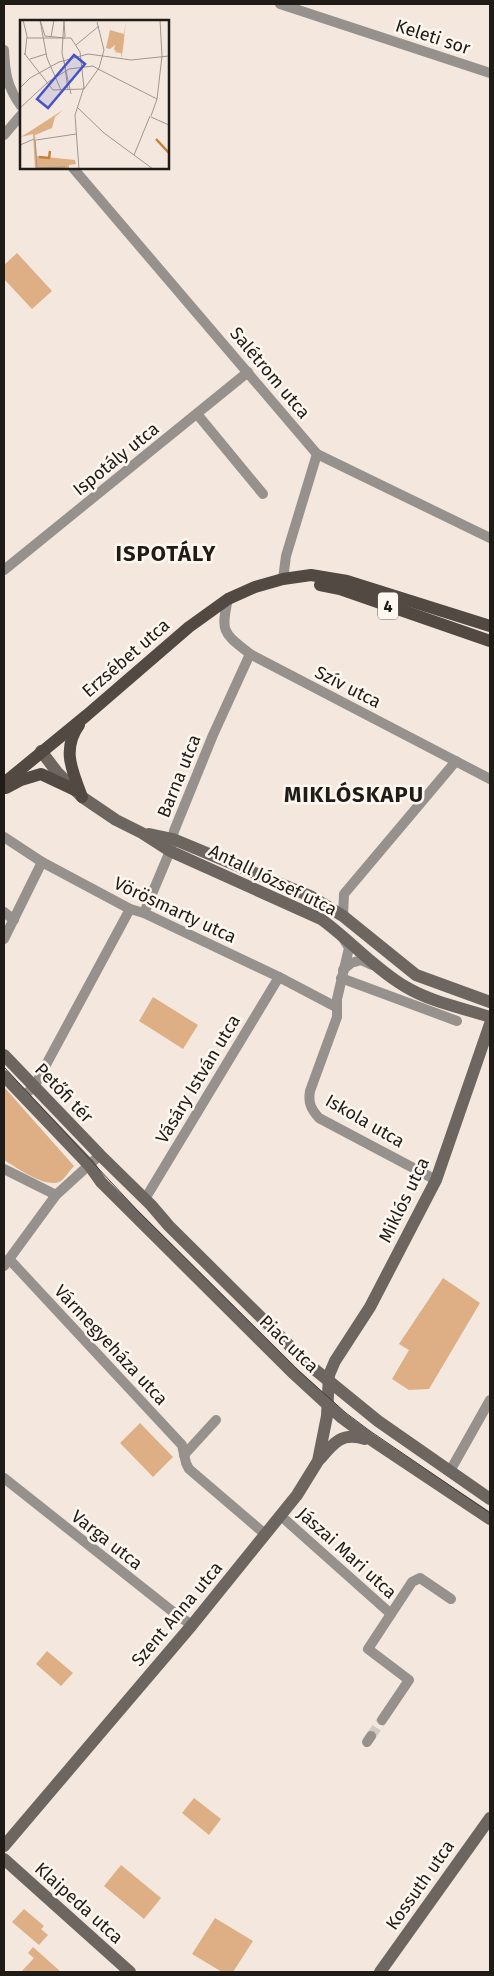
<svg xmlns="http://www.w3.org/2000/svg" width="494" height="1976" viewBox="0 0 494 1976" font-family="'Fira Sans',sans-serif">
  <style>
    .green { fill: #deaf85 }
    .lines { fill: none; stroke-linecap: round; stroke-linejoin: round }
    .street-tunnel { stroke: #d4c9c0; stroke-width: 10; stroke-dasharray: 10 5; stroke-linecap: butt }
    .street { stroke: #96918d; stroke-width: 10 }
    .secondary { stroke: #6d6660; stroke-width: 12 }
    .primary { stroke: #514942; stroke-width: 12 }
    .tram { stroke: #433d38; stroke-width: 1 }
    .labels { text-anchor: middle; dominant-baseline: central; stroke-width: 5; stroke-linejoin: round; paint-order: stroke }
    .shield { fill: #fef7f0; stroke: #625d58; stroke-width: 1 }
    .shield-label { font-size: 16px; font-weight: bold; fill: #1f1b17 }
    .street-label { font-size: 18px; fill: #1f1b17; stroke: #fef7f0 }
    .district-label { font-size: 22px; font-weight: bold; letter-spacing: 1px; fill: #1f1b17; stroke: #fef7f0 }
    .inset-river { fill: none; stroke: #c6803a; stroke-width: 2.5 }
    .inset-road { fill: none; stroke: #9f968e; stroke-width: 1 }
    .view { fill: #4553c7; fill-opacity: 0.15; stroke: #4553c7; stroke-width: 2.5 }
    .inset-edge { fill: none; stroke: #1f1b17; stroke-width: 2.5 }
  </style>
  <rect width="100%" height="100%" fill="#f4e8de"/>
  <g class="green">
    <path d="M 17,253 L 52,291 L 32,309 L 4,279 L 4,265 Z"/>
    <path d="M 153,997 L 198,1025 L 183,1049 L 139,1021 Z"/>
    <path d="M 4,1087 L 74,1166 C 70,1170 66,1177 61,1181 C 47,1190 16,1167 4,1160 Z"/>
    <path d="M 443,1278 L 480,1303 L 429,1389 L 409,1390 L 392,1379 L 409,1350 L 399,1344 Z"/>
    <path d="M 140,1423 L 173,1457 L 153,1477 L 120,1443 Z"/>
    <path d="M 47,1651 L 73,1673 L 61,1686 L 36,1664 Z"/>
    <path d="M 194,1798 L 221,1819 L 209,1835 L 182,1813 Z"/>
    <path d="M 121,1865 L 161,1898 L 144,1919 L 104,1886 Z"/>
    <path d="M 24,1909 L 44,1926 L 41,1929 L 48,1935 L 39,1945 L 12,1922 Z"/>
    <path d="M 215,1918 L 253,1941 L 233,1972 L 222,1972 L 192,1954 Z"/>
    <path d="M 33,1947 L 61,1972 L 21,1972 L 34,1958 L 28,1953 Z"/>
  </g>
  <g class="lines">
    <path class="street-tunnel" d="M 371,1736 L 382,1720"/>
    <g class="street">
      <path d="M 280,4 L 490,73"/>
      <path d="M 4,50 C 5,73 7,87 21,106"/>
      <path d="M 4,135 L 21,115"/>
      <path d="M 73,168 L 317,454 L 490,538"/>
      <path d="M 197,414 L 263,494"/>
      <path d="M 4,570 L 248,372"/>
      <path d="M 283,579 L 286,556 L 317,454"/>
      <path d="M 228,599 C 220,633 224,633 250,654 L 490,779"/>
      <path d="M 4,837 L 42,862 L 130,909 L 144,913 L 279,977 L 336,1007"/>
      <path d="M 4,912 L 14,920"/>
      <path d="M 144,913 L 170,851 L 174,831 L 213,735 L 250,654"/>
      <path d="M 343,916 L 344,894 L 456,761"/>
      <path d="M 343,938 L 349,948 L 337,999 L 337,1017 L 310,1091 C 308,1103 311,1109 319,1118 L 436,1180"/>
      <path d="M 4,939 L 42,862"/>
      <path d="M 343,970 L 351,963 L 361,960 L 372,965"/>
      <path d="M 341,978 L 457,1021"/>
      <path d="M 23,1096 L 34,1087 L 130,909"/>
      <path d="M 4,1169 L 56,1195"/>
      <path d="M 145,1199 L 279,977"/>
      <path d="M 9,1259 L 182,1445 L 186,1463 L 189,1469 L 265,1534"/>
      <path d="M 4,1266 L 56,1195 L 100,1155"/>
      <path d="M 184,1455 L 216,1420"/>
      <path d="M 450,1471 L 490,1400"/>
      <path d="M 4,1478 L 177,1615 L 192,1625"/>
      <path d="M 281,1516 L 391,1614"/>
      <path d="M 382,1720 L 409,1680 L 368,1649 L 412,1582 L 420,1578 L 451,1599"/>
      <path d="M 367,1742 L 371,1736"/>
    </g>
    <g class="secondary">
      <path d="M 41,751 L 57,772 L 82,797 L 116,820 L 142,833 L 170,851 L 321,919 C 350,940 375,969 406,987 C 431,1002 463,1008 490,1017"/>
      <path d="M 149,834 L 173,839 L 310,896 L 343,916 L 416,975 L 490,1002"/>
      <path d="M 4,1055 L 100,1155 L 151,1205 L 169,1226 L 308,1364 L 378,1421 L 490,1499"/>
      <path d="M 4,1076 L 89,1165 L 101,1182 L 292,1372 L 342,1418 L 373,1441 L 490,1519"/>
      <path d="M 320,1459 C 334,1442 342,1432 365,1439"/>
      <path d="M 4,1846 L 192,1625 L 297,1495 L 318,1461 L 327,1416 L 329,1375 L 335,1361 L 370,1307 L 436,1180 L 490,1024"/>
      <path d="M 4,1859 L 130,1972"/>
      <path d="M 380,1972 L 490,1818"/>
    </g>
    <g class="primary">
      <path d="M 320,585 L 340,589 L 490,641"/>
      <path d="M 79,725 C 61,750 73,772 82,797"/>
      <path d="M 4,783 L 87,715 L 189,627 L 228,599 L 255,587 L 283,579 L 311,575 L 347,581 L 490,626"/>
      <path d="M 6,788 L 21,780 L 41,774 L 75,790"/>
    </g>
    <path class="tram" d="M 4,1067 L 137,1210 L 300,1372 L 346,1413 L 370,1431 L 490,1513"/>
  </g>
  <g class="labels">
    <rect class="shield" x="378" y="592.5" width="20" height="27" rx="4"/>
    <g class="shield-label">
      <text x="388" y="606">4</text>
    </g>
    <g class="street-label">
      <text transform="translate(433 37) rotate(18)">Keleti sor</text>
      <text transform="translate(270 373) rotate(50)">Salétrom utca</text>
      <text transform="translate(116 459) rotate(-39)">Ispotály utca</text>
      <text transform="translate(126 658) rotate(-41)">Erzsébet utca</text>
      <text transform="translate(348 687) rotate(27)">Szív utca</text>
      <text transform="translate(179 776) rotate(-68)">Barna utca</text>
      <text transform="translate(273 880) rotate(26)">Antall József utca</text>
      <text transform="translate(175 910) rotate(25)">Vörösmarty utca</text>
      <text transform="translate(198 1079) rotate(-59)">Vásáry István utca</text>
      <text transform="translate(64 1093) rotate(46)">Petőfi tér</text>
      <text transform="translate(365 1121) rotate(30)">Iskola utca</text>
      <text transform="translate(404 1200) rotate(-64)">Miklós utca</text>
      <text transform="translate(289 1344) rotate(44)">Piac utca</text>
      <text transform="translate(111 1345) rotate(47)">Vármegyeháza utca</text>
      <text transform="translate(107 1540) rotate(38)">Varga utca</text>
      <text transform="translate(347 1553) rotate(42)">Jászai Mari utca</text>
      <text transform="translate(177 1614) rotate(-50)">Szent Anna utca</text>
      <text transform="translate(420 1885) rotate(-55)">Kossuth utca</text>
      <text transform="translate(79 1903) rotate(42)">Klaipeda utca</text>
    </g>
    <g class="district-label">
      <text x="166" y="553">ISPOTÁLY</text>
      <text x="354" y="794">MIKLÓSKAPU</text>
    </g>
  </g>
  <g transform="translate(20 20)">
    <rect width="149" height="149" fill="#f4e8de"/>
    <path d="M 106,0 L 103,29 L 101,39 L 101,33 L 94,32 L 97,31 L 94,30 L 95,25 L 90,29 L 86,28 L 90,10 L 104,14 ZM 43,90 L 35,97 L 32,108 L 15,115 L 17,136 L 55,140 L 56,144 L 49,145 L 49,149 L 15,149 L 13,114 L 1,117 Z" fill="#deaf85"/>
    <path class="inset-river" d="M 136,119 L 149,133M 19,137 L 29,138 L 30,131"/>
    <path class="inset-road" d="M 3,0 L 7,16 L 5,35M 20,0 L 27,38 L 41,70M 20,0 L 25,16 L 45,18M 44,0 L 45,17M 44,0 L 42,33 L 51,74M 31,17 L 34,0M 7,18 L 51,18M 51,18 L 60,32 L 64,68M 56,25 L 79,6M 4,33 L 33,70 L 64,69 L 79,48 L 84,30 L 77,2M 83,36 L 111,40 L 149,36M 10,39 L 26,34M 44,40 L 48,70M 78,49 L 137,79 L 131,96M 28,62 L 49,49 L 73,46 L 78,49M 0,68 L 10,58 L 39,42 L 68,34 L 83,36M 137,79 L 142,36 L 140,0M 0,88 L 28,62M 58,88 L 84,113 L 133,149M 131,97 L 149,105M 15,120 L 17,148M 16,120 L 56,114M 0,125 L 14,119M 114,135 L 130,96M 17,148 L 45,147M 59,149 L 55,95 L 64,67"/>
    <path class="view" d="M 54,35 L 65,44 L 28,88 L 17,79 Z"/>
    <rect width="149" height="149" class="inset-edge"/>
  </g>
  <rect width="494" height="1976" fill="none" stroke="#1f1b17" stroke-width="10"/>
</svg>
